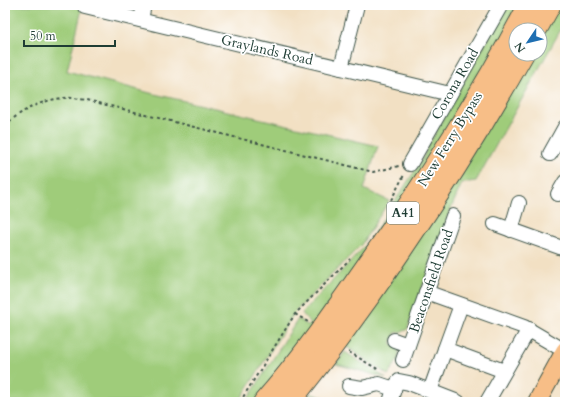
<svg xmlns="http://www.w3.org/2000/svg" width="570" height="407" viewBox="0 0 570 407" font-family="Cardo,serif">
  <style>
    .green { fill: #9fcc7a; stroke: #5f8457 }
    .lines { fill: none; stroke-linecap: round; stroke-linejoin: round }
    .minor-casing { stroke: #3f5549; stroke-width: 16 }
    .major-casing { stroke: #3f5549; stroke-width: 20 }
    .highway-casing { stroke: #3f5549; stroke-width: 23 }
    .path { stroke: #3f5549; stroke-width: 2; stroke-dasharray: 3 3; stroke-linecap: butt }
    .minor { stroke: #fff; stroke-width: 14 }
    .major { stroke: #f7be87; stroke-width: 18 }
    .highway { stroke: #f7be87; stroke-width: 21 }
    .labels { text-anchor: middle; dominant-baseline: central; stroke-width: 3.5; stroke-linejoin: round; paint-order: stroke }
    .shield { fill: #fff; stroke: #627771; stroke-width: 1 }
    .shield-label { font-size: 13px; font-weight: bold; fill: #1f3d34 }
    .street-label { font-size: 14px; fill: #1f3d34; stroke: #fff }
  </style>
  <rect width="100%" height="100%" fill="#fff"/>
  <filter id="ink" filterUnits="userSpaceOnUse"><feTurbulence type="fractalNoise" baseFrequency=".025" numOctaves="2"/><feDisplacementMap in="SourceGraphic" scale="8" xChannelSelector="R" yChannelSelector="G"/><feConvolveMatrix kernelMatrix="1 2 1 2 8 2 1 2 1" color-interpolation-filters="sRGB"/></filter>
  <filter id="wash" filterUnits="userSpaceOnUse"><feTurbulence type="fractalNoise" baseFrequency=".012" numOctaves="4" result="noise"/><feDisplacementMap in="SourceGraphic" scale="16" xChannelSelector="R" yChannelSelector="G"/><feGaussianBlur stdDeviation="0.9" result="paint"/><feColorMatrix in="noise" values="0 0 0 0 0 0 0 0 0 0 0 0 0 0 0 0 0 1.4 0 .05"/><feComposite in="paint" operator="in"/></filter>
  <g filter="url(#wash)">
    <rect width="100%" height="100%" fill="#f2e0c3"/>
    <g class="green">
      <path d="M 5,5 L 83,5 L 67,71 L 150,93 L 378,146 L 364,189 L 389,201 L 361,245 L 294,313 L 239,402 L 5,402 Z"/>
      <path d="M 507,5 L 522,5 L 395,217 L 256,402 L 246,402 L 298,319 L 309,326 L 311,324 L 302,313 L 367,244 L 422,160 L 428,146 Z"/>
      <path d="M 558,5 L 565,5 L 565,22 L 476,181 L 462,183 L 449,213 L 407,330 L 395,333 L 391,344 L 396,347 L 399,352 L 398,360 L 388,375 L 344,345 L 530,54 L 540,54 L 540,36 Z"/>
      <path d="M 345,352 L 386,378 L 336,364 Z"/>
      <path d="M 311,394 L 343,402 L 304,402 Z"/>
    </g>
  </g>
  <g filter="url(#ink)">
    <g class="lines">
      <defs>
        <g id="minor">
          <path d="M 85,7 L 450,94"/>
          <path d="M 141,20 L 144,5"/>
          <path d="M 341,68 L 357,5"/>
          <path d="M 550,154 L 565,127"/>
          <path d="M 410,164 L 501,5"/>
          <path d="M 558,194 L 565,182"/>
          <path d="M 495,224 L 565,249"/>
          <path d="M 511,230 L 519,203"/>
          <path d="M 426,292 L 524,327 L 565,351"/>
          <path d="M 461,305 L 445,349 L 504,371"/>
          <path d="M 394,340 L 408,345"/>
          <path d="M 403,360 L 453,216"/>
          <path d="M 349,386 L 362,388 L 379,384 L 394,389"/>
          <path d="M 430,391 L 445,349"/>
          <path d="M 390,402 L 395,386 L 399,381 L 409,383 L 458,402"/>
          <path d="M 487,402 L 529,329"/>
        </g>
        <path id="major" d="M 537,402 L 565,351"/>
        <g id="highway">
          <path d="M 536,30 L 550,5"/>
          <path d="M 264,402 C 302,359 335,311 368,264 C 426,182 482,95 529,5"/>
          <path d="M 289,402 C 318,368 344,331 370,295 C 425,217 476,138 523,54"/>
        </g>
      </defs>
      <use href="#minor" class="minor-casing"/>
      <use href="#major" class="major-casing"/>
      <use href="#highway" class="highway-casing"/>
      <g class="path">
        <path d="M 5,126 C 19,111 44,99 64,98 C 71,97 79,99 87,100 L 373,172 L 399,166"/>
        <path d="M 391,200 L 404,175"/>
        <path d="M 295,314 L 308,322"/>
        <path d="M 349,352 L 379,370"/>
        <path d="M 240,402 L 295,314 L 350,259"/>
      </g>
      <use href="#minor" class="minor"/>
      <use href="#major" class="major"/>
      <use href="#highway" class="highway"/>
    </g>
  </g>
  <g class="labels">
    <rect class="shield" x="387" y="202" width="32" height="22" rx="3"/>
    <g class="shield-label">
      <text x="403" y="213">A41</text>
    </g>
    <g class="street-label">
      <text transform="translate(267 50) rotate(13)">Graylands Road</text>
      <text transform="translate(455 84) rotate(-60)">Corona Road</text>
      <text transform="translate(450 139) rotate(-58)">New Ferry Bypass</text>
      <text transform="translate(431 281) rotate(-71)">Beaconsfield Road</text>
    </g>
  </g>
  <rect width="570" height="407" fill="none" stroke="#fff" stroke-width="20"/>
  <g transform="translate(528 42) rotate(235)"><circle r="19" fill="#ffffff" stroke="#a5b1ae"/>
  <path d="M0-3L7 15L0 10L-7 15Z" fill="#1f6fb2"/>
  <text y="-6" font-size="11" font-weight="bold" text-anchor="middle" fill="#1f3d34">N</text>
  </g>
  <path d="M24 40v6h91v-6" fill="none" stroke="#1f3d34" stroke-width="2"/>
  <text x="30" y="40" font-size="12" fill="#1f3d34" stroke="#ffffff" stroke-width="3" paint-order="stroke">50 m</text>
</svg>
